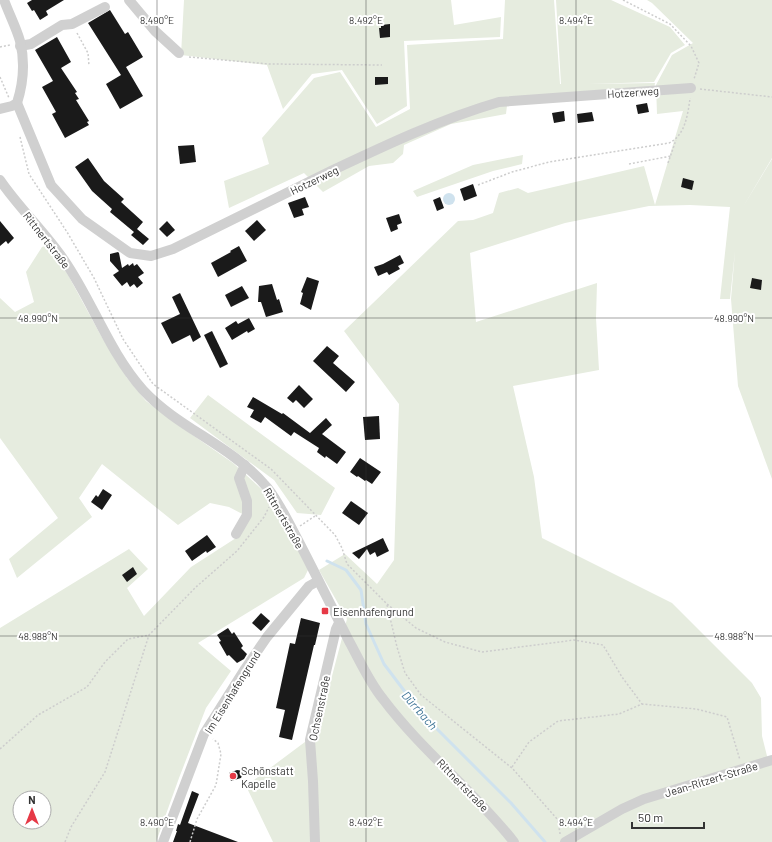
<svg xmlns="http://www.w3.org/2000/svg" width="772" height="842" viewBox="0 0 772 842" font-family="Barlow,sans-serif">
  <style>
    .green { fill: #e6ecdf; fill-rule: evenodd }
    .water { fill: #cfe2ee }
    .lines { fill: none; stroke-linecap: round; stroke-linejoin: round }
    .stream { stroke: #cfe2ee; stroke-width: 3 }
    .building { fill: #1a1a1a }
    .path { stroke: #cdcdcd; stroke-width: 1.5; stroke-dasharray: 2 2; stroke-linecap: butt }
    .minor { stroke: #d0d0d0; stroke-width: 10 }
    .ticks { fill: none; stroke: #333; stroke-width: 1; stroke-opacity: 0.45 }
    .poi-dot { fill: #e63946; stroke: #fff; stroke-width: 1.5 }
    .labels { text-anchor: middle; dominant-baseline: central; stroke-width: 4; stroke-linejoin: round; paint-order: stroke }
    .street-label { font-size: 11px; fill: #333; stroke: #fff }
    .poi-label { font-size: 11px; fill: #333; stroke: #fff; text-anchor: start }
    .water-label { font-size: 12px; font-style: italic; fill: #3f7597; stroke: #fff }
    .ticks-label { font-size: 10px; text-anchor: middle; fill: #333; stroke: #fff; stroke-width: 4; stroke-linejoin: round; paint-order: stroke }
  </style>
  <rect width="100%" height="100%" fill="#fff"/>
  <g class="green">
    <path d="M 184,0 L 451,0 L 454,25 L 501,17 L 500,37 L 404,41 L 407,106 L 377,124 L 342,70 L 312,74 L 283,109 L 267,65 L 181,55 Z"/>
    <path d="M 505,0 L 554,0 L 560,84 L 561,84 L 556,0 L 611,0 L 670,27 L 685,45 L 671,53 L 654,82 L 588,84 L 655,83 L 654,89 L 508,97 L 506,114 L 451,124 L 404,145 L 403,154 L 393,163 L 369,166 L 323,192 L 304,173 L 229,208 L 224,181 L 269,164 L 262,138 L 314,78 L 340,72 L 376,127 L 410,109 L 407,45 L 503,39 Z"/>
    <path d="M 647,0 L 772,0 L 772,158 L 743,207 L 772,159 L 772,479 L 738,386 L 731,299 L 735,251 L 730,299 L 720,299 L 730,207 L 690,205 L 649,206 L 565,223 L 470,253 L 476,322 L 597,283 L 596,318 L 599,370 L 513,386 L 534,477 L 542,538 L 672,603 L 752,683 L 761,698 L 762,736 L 769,764 L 772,763 L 772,842 L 273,842 L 246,786 L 317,733 L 347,619 L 319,570 L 345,554 L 377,584 L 394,560 L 399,404 L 344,331 L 458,221 L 473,220 L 493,213 L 499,193 L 518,188 L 528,193 L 644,166 L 655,205 L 683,111 L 657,114 L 656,85 L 672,55 L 693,43 L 652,3 Z"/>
    <path d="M 523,155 L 522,164 L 493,171 L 417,197 L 413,191 L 473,165 Z"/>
    <path d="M 47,245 L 53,252 L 68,275 L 100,334 L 127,378 L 146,401 L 181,427 L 233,463 L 268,495 L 309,568 L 304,578 L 198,643 L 231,671 L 206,708 L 179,778 L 156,842 L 0,842 L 0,628 L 129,549 L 148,569 L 127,588 L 144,616 L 191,567 L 236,538 L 250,518 L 229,507 L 210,503 L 178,525 L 102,464 L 79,498 L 92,517 L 17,578 L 9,559 L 58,518 L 0,438 L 0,298 L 15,312 L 34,302 L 26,272 L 42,247 ZM 20,798 L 44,798 L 44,822 L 20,822 Z"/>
    <path d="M 208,395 L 335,488 L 321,515 L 297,513 L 274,480 L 190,418 Z"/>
  </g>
  <circle class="water" cx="449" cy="199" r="6"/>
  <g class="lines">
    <path class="stream" d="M 327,561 L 346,570 L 361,590 L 366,624 L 384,664 L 421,713 L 511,803 L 545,842"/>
  </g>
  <g class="building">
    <path d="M 32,0 L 64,0 L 46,11 L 48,15 L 40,20 L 34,10 L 32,11 L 27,3 Z"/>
    <path d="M 110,10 L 125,34 L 128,32 L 143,57 L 126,67 L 143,96 L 120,109 L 106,84 L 121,75 L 88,23 Z"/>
    <path d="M 390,24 L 390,37 L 380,38 L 379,28 L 381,28 L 381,25 Z"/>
    <path d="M 57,37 L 71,62 L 61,68 L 77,92 L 75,93 L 79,99 L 76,100 L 89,121 L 87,122 L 89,125 L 65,138 L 52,114 L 56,112 L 42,87 L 53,81 L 35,50 Z"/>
    <path d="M 375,77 L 388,77 L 388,84 L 375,85 Z"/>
    <path d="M 647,103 L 649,112 L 638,114 L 636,105 Z"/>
    <path d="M 564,111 L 565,121 L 554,123 L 552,113 Z"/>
    <path d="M 592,112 L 594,121 L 578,123 L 577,114 Z"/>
    <path d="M 194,145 L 196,162 L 180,164 L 178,146 Z"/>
    <path d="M 88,158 L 104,181 L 124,199 L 121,202 L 143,222 L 137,229 L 149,239 L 143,245 L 131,235 L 134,232 L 110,212 L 112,209 L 92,191 L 75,167 Z"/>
    <path d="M 683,178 L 694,181 L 692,190 L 681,187 Z"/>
    <path d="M 473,184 L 477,196 L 464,201 L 460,189 Z"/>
    <path d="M 305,197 L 309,207 L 302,209 L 304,215 L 294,218 L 288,203 Z"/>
    <path d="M 440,197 L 444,208 L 437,211 L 433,200 Z"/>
    <path d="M 399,214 L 402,223 L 397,225 L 398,229 L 391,232 L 386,218 Z"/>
    <path d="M 257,220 L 266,230 L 254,241 L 245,231 Z"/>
    <path d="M 0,221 L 14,238 L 8,244 L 6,241 L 0,246 Z"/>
    <path d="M 167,221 L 175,230 L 167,237 L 159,229 Z"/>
    <path d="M 239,246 L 247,261 L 218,277 L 211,263 L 231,252 L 230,251 Z"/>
    <path d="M 118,252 L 119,253 L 122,268 L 128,264 L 129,266 L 133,263 L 134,266 L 137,264 L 144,273 L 138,277 L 143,283 L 137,288 L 134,284 L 130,287 L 127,282 L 122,286 L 113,275 L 119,271 L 110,261 L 110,254 Z"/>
    <path d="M 400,255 L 404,263 L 398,266 L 400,269 L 389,275 L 387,272 L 378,276 L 374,267 L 383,264 Z"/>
    <path d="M 307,277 L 319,281 L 311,310 L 300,304 L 303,293 L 301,292 Z"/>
    <path d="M 752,278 L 762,280 L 761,290 L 750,288 Z"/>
    <path d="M 272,284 L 277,300 L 279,299 L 283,312 L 266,317 L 261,302 L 258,302 L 259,286 Z"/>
    <path d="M 242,286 L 249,298 L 231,307 L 225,295 Z"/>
    <path d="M 180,293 L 201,337 L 193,342 L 190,335 L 172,344 L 161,323 L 180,314 L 172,297 Z"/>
    <path d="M 249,318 L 255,329 L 248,333 L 247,331 L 232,340 L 225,328 L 236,321 L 238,324 Z"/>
    <path d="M 212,331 L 228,364 L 220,368 L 204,335 Z"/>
    <path d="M 327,346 L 339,356 L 333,363 L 355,382 L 346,392 L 313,361 Z"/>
    <path d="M 299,385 L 313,399 L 304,408 L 296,400 L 293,403 L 287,398 Z"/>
    <path d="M 253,397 L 282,414 L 283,413 L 310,433 L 326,418 L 332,425 L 322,434 L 346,452 L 337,464 L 326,456 L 325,458 L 317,452 L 319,448 L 294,432 L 291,436 L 265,417 L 261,423 L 250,417 L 254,410 L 247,407 Z"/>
    <path d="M 379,416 L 380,439 L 365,440 L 363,417 Z"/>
    <path d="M 360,458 L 381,472 L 372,484 L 366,480 L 365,481 L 358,476 L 357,477 L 350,472 Z"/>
    <path d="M 103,489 L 112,495 L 102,510 L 91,502 L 96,495 L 98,497 Z"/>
    <path d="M 351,501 L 368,513 L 359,525 L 342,513 Z"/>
    <path d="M 207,535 L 216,547 L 207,553 L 206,551 L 192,561 L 185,551 Z"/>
    <path d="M 383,538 L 389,551 L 377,557 L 375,552 L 370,555 L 367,549 L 359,559 L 352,553 Z"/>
    <path d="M 133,567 L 137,574 L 127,582 L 122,575 Z"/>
    <path d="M 261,613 L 270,621 L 261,631 L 252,623 Z"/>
    <path d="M 301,618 L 320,623 L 315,645 L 314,645 L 292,740 L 279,737 L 285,710 L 276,708 L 290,643 L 295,644 Z"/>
    <path d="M 228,628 L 232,634 L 234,632 L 243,646 L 241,648 L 247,654 L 244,659 L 237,663 L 229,655 L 227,656 L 219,642 L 221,641 L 217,635 Z"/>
    <path d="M 237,770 L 244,771 L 241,778 L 231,781 L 229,773 Z"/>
    <path d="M 192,791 L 199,794 L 188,823 L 238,842 L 173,842 L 177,831 L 176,831 L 178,824 L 180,825 Z"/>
  </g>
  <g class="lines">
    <g class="path">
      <path d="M 623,0 L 670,24 L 691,46 L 699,63 L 694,79"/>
      <path d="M 77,33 L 88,53 L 89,66"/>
      <path d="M 0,47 L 10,45"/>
      <path d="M 189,57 L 269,64 L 382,65"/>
      <path d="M 0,77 L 9,98"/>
      <path d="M 700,89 L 772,97"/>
      <path d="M 20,137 L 29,174 L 67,232 L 94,278 L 123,339 L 153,384 L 271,469 L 335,535 L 342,548 L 347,564 L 387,604 L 416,628 L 445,642 L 482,652 L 574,640 L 603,645 L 622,677 L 642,704"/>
      <path d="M 668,163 L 676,140"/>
      <path d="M 629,164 L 671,156"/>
      <path d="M 478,185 L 512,172 L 549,162 L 669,143 C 685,136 688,114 690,98"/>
      <path d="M 300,526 L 315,516"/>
      <path d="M 387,605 L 397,647 L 405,673 L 421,695 L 512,768 L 558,820 L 560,834"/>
      <path d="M 0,749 L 38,715 L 87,687 L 105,662 L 128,639 L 149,635"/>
      <path d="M 512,767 L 529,742 L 558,721 L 619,714 L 642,704 L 696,709 L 727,717 L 740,760"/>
      <path d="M 65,842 L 71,827 L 105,772 L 149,635 L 196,587 L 237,551 L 264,517 L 269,507"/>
      <path d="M 190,842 L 197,819 L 216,785 L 221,754 L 218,743 L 213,739"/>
    </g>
    <g class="minor">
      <path d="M 129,0 L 155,31 L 179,53"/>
      <path d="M 20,46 L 31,44 L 62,25 L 72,24 L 105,7"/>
      <path d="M 17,103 L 51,185 L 82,219 L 130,253 L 151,256 L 173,249 C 226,223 279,197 331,171 C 386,145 441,119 499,102 L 691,88"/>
      <path d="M 0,109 L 12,106 L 17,103 C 23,84 25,61 20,41 C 16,27 9,14 4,0"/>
      <path d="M 0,180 C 19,208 45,232 64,260 C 93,302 109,352 143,390 C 178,428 230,445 264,484 C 272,492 277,502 283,512 C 306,554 327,598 349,641 C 360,661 369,682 383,699 C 422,751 474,791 514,842"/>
      <path d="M 236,534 L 247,515 L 247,501 L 239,478 L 245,465"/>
      <path d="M 163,842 L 204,734 L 245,669 L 267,637 L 309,586 L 318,581"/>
      <path d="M 315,842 L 313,781 L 310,740 L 336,629 L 339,623"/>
      <path d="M 565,842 L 622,809 L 644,799 L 772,760"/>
    </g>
  </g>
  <path class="ticks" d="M 157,0 L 157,842M 366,0 L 366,842M 576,0 L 576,842M 0,318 L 772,318M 0,636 L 772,636"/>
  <g class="poi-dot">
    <rect x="321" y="607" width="8" height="8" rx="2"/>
    <circle cx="233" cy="776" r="4"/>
  </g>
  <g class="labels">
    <g class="street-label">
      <text transform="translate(633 92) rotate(-4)">Hotzerweg</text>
      <text transform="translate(314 180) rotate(-26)">Hotzerweg</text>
      <text transform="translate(47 240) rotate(52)">Rittnertstraße</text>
      <text transform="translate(284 518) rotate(60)">Rittnertstraße</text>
      <text transform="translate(232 692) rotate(-58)">Im Eisenhafengrund</text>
      <text transform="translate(319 708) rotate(-78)">Ochsenstraße</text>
      <text transform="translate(711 779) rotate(-17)">Jean-Ritzert-Straße</text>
      <text transform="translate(463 785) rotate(46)">Rittnertstraße</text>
    </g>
    <g class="poi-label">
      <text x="333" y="611">Eisenhafengrund</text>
      <text x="241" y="770">Schönstatt<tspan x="241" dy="13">Kapelle</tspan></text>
    </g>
    <g class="water-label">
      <text transform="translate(420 710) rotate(49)">Dürrbach</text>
    </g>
  </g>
  <g class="ticks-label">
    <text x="157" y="24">8.490°E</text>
    <text x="366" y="24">8.492°E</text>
    <text x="576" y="24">8.494°E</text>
    <text x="38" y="322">48.990°N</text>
    <text x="734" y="322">48.990°N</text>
    <text x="38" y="640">48.988°N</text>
    <text x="734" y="640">48.988°N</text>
    <text x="157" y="826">8.490°E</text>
    <text x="366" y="826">8.492°E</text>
    <text x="576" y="826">8.494°E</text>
  </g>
  <g transform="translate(32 810)"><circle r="19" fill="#ffffff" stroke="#adadad"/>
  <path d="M0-3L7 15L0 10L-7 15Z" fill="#e63946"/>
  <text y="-6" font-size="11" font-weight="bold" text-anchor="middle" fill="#333333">N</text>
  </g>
  <path d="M632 822v6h72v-6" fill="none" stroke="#333333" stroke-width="2"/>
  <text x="638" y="822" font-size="12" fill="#333333" stroke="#ffffff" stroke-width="3" paint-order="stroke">50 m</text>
</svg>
